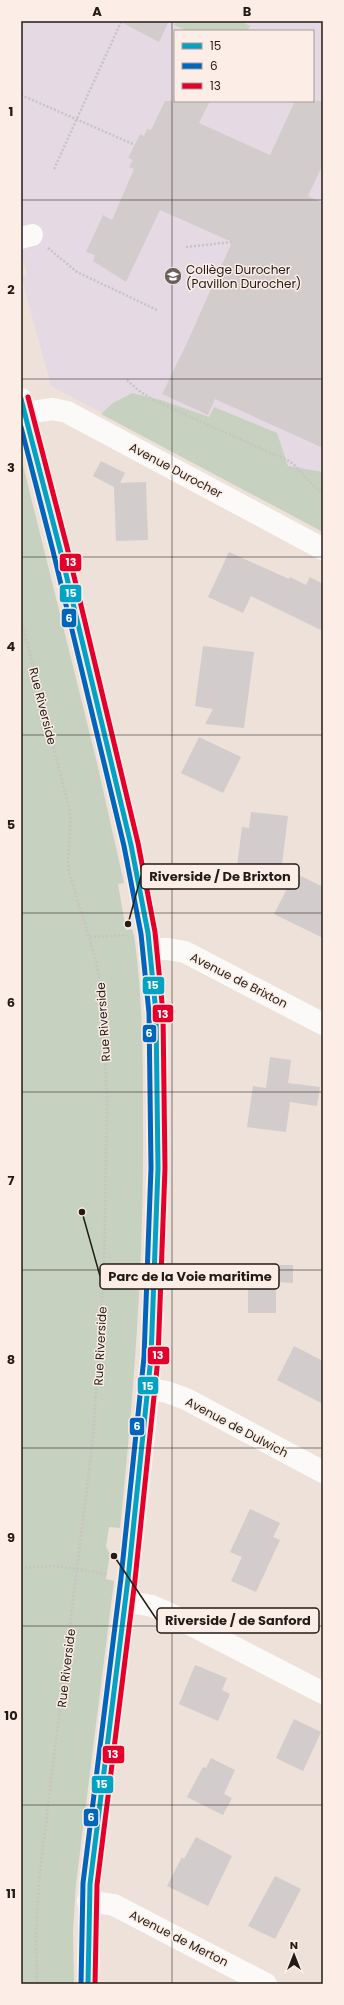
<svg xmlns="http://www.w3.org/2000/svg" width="344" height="2005" viewBox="0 0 344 2005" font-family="Poppins,sans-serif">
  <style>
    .education { fill: #e5dae3; fill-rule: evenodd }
    .green { fill: #c6d1bf }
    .building { fill: #d3cccc }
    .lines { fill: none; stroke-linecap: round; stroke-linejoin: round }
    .path { stroke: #c8c4c2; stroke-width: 2.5; stroke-dasharray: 2 2; stroke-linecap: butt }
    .minor { stroke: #fcfaf9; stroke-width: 22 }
    .bus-1-casing { stroke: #fceee6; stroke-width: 8 }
    .bus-2-casing { stroke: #fceee6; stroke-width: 8 }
    .bus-3-casing { stroke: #fceee6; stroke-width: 8 }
    .bus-1 { stroke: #02a2c5; stroke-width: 5 }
    .bus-2 { stroke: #0065bd; stroke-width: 5 }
    .bus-3 { stroke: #e4002b; stroke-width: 5 }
    .grid { fill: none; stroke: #231b16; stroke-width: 1; stroke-opacity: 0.55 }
    .labels { text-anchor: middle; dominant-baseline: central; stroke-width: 3; stroke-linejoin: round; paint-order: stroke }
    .poi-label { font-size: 12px; fill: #231b16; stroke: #fceee6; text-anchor: start }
    .street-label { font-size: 12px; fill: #231b16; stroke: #fceee6 }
    .leader { fill: none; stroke: #231b16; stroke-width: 1.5 }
    .callout-dot { fill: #231b16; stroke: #fceee6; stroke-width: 1.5 }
    .callout { fill: #fceee6; stroke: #231b16; stroke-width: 1.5 }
    .callout-label { font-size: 13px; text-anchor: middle; font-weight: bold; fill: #231b16 }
    .line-badge { stroke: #fceee6; stroke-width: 1.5 }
    .badge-label { font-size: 11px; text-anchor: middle; font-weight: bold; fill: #fff }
    .neatline { fill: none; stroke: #231b16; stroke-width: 1.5 }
    .grid-label { font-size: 13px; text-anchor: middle; font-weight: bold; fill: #231b16 }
  </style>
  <rect width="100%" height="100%" fill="#ede1da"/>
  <path class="education" d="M 21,21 L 323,21 L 323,530 L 51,386 L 21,276 L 27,275 L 21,254 ZM 175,31 L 313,31 L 313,101 L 175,101 Z"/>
  <g class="green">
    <path d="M 176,21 L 240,21 L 250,26 L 248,31 L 189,31 L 174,25 Z"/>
    <path d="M 132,393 L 161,400 L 209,417 L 214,407 L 277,433 L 288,466 L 323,472 L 323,532 L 101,414 L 113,403 Z"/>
    <path d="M 21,457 L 97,763 L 124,883 L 118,884 L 126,930 L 132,929 L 134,935 C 143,998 143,1061 143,1125 C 144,1260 134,1394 120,1528 L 109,1527 L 106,1547 L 110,1554 L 106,1579 L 114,1581 L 76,1884 L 73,1931 L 74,1984 L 21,1984 Z"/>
  </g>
  <g class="building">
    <path d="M 119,21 L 169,21 L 159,42 Z"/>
    <path d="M 165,101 L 210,101 L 199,123 L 270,155 L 295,101 L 323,101 L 323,164 L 308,196 L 323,203 L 323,448 L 215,399 L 208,415 L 162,394 L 186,345 L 232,242 L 160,210 L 126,282 L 93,261 L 95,255 L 86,252 L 103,215 L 112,220 L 134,169 L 129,167 L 133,160 L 128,158 L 140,134 L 144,136 L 147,129 L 151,130 Z"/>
    <path d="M 101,461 L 125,473 L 120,483 L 146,482 L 148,540 L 116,541 L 114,487 L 93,476 Z"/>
    <path d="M 229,552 L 289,579 L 290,577 L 306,585 L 310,577 L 323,584 L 323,631 L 251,596 L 243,613 L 208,597 Z"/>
    <path d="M 203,646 L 254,652 L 244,728 L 205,724 L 213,709 L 195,706 Z"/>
    <path d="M 199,737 L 241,757 L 223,793 L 181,773 Z"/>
    <path d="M 251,812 L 288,816 L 280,880 L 236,874 L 242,827 L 249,828 Z"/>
    <path d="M 295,873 L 323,887 L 323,938 L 274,914 Z"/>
    <path d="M 270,1057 L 291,1060 L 288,1083 L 320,1087 L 317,1106 L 290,1102 L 286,1132 L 247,1127 L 253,1086 L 266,1088 Z"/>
    <path d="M 248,1265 L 293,1265 L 293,1283 L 276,1282 L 276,1313 L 248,1313 Z"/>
    <path d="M 294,1346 L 323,1361 L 323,1404 L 277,1380 Z"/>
    <path d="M 250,1509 L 280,1523 L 273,1537 L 280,1540 L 256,1592 L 231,1581 L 242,1557 L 230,1552 Z"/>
    <path d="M 195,1665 L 227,1678 L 222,1690 L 230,1694 L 218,1721 L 179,1704 Z"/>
    <path d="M 294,1719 L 321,1732 L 303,1771 L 276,1758 Z"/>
    <path d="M 211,1758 L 235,1770 L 224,1794 L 232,1798 L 223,1815 L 187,1797 L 203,1767 L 206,1768 Z"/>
    <path d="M 196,1837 L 232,1856 L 208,1906 L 167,1886 L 182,1857 L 184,1859 Z"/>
    <path d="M 275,1876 L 301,1889 L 275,1939 L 248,1926 Z"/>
  </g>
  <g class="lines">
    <g class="path">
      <path d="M 21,95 L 135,145"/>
      <path d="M 54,169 L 121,22"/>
      <path d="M 186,247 L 232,242"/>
      <path d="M 48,248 L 77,272 L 157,310"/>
      <path d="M 127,380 L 138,390 L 155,401 L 289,461 C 303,470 307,484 323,492"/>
      <path d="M 21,619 L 69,808 C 73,829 66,851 69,872 L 92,947 L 99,975 L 103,1000 L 107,1104 L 104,1265 L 93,1438 L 39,1880 L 36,1936 L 37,1984"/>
      <path d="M 90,937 L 127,935"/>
      <path d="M 21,1568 L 57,1566 L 107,1574"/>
    </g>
    <g class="minor">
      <path d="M 21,238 L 32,235"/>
      <path d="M 21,399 L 60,549 L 131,845 L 148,933 L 156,1013 L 158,1168 L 151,1357 L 145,1426 L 128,1579 L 90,1884 L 88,1984"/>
      <path d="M 25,413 L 53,409 L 67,412 L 323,549"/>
      <path d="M 151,949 L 168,949 L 185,952 L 323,1024"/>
      <path d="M 149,1389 L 167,1392 L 186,1399 L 323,1472"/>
      <path d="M 126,1601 L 152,1606 L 168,1613 L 323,1693"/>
      <path d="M 88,1901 L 114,1905 L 266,1984"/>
    </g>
    <defs>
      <path id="bus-1" d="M 21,399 L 60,549 L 131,845 L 148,933 L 156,1013 L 158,1168 L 151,1357 L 128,1579 L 90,1884 L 88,1984"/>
      <path id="bus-2" d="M 21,427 L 53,551 L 124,846 L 141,934 L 149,1013 L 151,1168 L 144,1357 L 121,1578 L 83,1883 L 81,1984"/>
      <path id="bus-3" d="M 28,397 L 67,547 L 138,843 L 155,932 L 163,1013 L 165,1168 L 158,1358 L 135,1580 L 97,1885 L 95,1984"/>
    </defs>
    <use href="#bus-1" class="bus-1-casing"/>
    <use href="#bus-2" class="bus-2-casing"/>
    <use href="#bus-3" class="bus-3-casing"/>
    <use href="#bus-1" class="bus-1"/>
    <use href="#bus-2" class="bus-2"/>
    <use href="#bus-3" class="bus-3"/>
  </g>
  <path class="grid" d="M 172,21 L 172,1984M 21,200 L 323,200M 21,379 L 323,379M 21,557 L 323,557M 21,735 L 323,735M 21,913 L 323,913M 21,1092 L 323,1092M 21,1270 L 323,1270M 21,1448 L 323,1448M 21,1626 L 323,1626M 21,1805 L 323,1805"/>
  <defs>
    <symbol id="school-disc" viewBox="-11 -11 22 22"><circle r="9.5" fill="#6a605b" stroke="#fceee6"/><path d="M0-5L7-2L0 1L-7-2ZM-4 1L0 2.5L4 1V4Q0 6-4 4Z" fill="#fff"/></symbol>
  </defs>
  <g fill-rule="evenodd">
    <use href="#school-disc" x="163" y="266" width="20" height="20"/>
  </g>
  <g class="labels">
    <g class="poi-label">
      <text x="186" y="269">Collège Durocher<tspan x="186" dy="14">(Pavillon Durocher)</tspan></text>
    </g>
    <g class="street-label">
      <text transform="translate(176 470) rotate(28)">Avenue Durocher</text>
      <text transform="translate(43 706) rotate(76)">Rue Riverside</text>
      <text transform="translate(239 980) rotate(27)">Avenue de Brixton</text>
      <text transform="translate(103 1022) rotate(-94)">Rue Riverside</text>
      <text transform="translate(100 1346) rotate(-87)">Rue Riverside</text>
      <text transform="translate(237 1427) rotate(28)">Avenue de Dulwich</text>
      <text transform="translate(66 1668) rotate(-83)">Rue Riverside</text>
      <text transform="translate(179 1938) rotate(27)">Avenue de Merton</text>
    </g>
  </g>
  <path class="leader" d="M128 924L141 876M82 1212L100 1276M114 1556L157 1620"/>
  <g class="callout-dot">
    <circle cx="128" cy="924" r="4"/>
    <circle cx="82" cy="1212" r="4"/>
    <circle cx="114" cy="1556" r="4"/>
  </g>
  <g class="callout">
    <rect x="141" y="864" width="158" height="25" rx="4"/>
    <rect x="100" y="1264" width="179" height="25" rx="4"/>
    <rect x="157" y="1608" width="162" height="25" rx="4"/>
  </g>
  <g class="callout-label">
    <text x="220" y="881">Riverside / De Brixton</text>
    <text x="190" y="1281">Parc de la Voie maritime</text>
    <text x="238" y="1625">Riverside / de Sanford</text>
  </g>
  <g class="line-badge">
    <rect x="59" y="553" width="23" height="19" rx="4" fill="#e4002b"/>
    <rect x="59" y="584" width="23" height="19" rx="4" fill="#02a2c5"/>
    <rect x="61" y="608" width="16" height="20" rx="4" fill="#0065bd"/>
    <rect x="142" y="976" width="23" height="19" rx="4" fill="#02a2c5"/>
    <rect x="152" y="1004" width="22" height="19" rx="4" fill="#e4002b"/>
    <rect x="142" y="1024" width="15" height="19" rx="4" fill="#0065bd"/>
    <rect x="147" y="1346" width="23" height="19" rx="4" fill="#e4002b"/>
    <rect x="137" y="1376" width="22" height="19" rx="4" fill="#02a2c5"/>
    <rect x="129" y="1417" width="16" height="19" rx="4" fill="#0065bd"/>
    <rect x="102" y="1745" width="23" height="19" rx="4" fill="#e4002b"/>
    <rect x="91" y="1775" width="23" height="19" rx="4" fill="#02a2c5"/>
    <rect x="83" y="1808" width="16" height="19" rx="4" fill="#0065bd"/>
  </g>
  <g class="badge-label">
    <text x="71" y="566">13</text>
    <text x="71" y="597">15</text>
    <text x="69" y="622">6</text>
    <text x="153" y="989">15</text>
    <text x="163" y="1018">13</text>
    <text x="149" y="1037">6</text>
    <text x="158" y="1359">13</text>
    <text x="148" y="1390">15</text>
    <text x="137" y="1430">6</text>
    <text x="113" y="1758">13</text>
    <text x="102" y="1788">15</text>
    <text x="91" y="1821">6</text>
  </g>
  <rect width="344" height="2005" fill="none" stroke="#fceee6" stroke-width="44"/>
  <rect x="174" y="30" width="140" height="72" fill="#fceee6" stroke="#a59a93"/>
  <rect x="182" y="43" width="20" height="6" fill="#02a2c5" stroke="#a59a93"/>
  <text x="210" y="50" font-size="12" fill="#231b16">15</text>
  <rect x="182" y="63" width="20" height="6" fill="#0065bd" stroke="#a59a93"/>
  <text x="210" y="70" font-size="12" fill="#231b16">6</text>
  <rect x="182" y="83" width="20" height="6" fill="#e4002b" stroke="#a59a93"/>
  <text x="210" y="90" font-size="12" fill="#231b16">13</text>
  <g transform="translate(294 1955)" stroke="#fceee6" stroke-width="3" paint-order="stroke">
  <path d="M0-3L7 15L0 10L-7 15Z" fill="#231b16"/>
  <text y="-6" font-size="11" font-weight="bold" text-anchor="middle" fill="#231b16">N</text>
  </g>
  <rect x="22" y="22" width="300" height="1961" class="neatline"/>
  <g class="grid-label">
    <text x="97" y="16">A</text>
    <text x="247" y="16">B</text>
    <text x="11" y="116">1</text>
    <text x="11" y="294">2</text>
    <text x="11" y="472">3</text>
    <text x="11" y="651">4</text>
    <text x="11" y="829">5</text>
    <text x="11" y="1007">6</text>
    <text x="11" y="1185">7</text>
    <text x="11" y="1364">8</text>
    <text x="11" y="1542">9</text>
    <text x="11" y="1720">10</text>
    <text x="11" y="1898">11</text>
  </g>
</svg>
